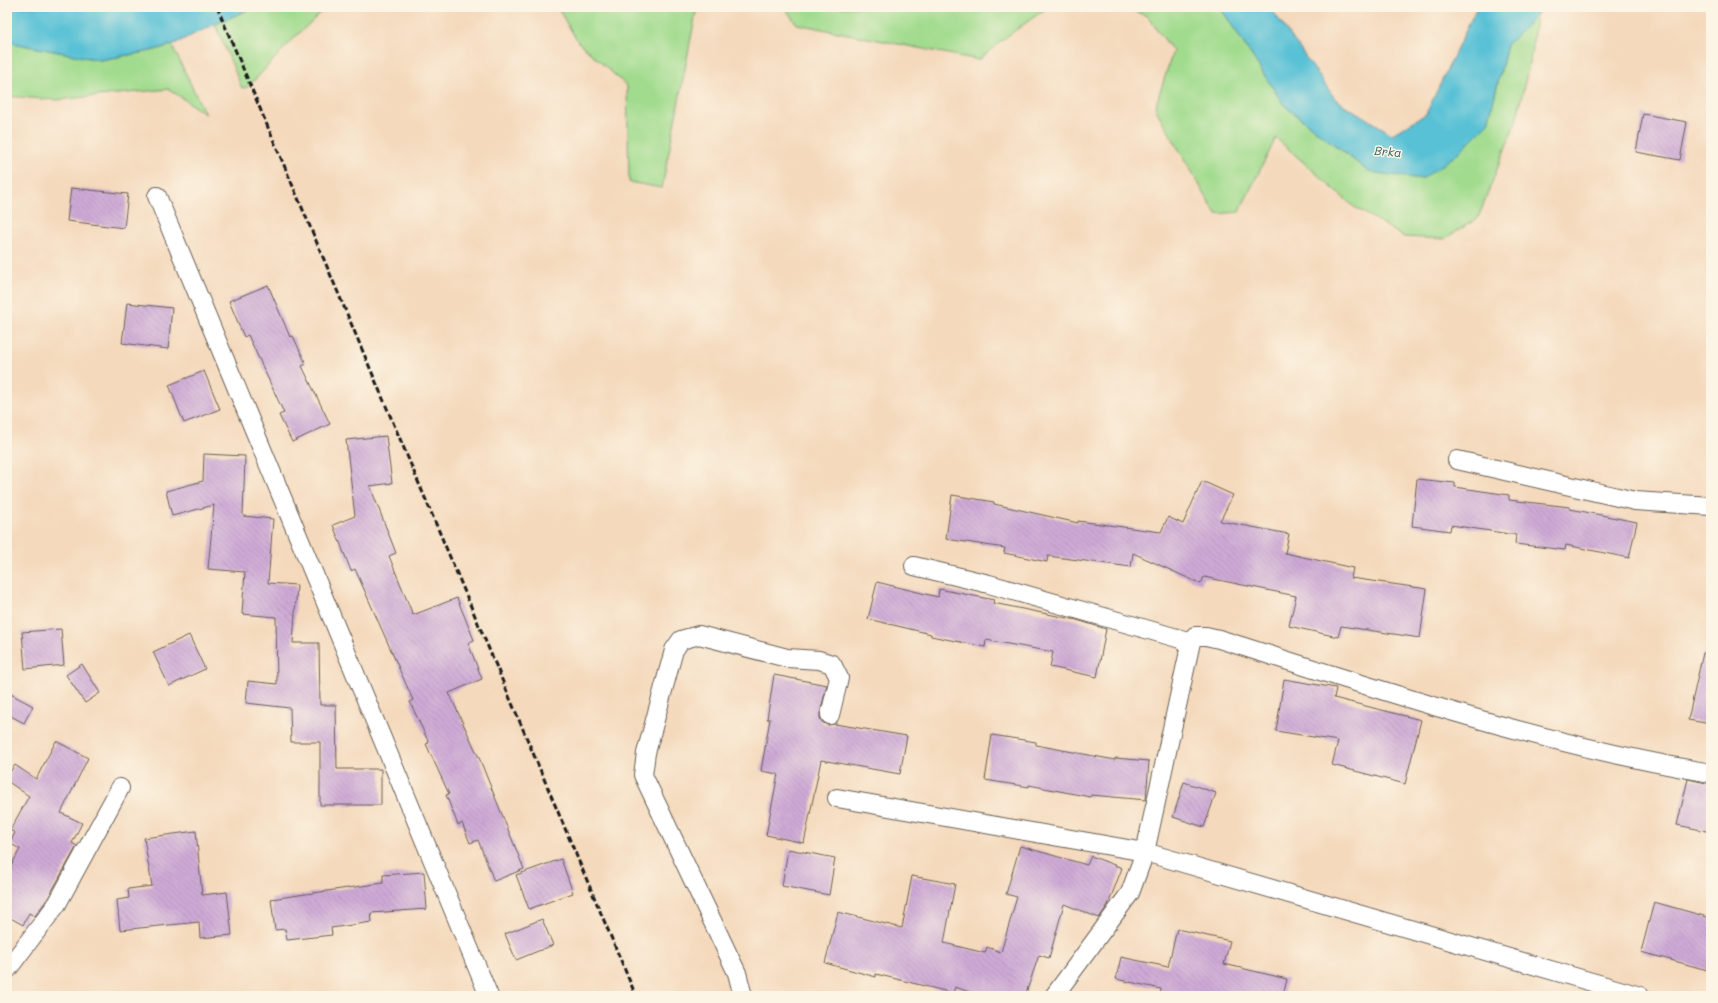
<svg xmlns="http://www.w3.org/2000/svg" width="1718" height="1003" viewBox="0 0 1718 1003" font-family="Mali,sans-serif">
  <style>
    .grass { fill: #a1db8e; stroke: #5e7c55 }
    .water { fill: #59c1d6; stroke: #3a6e79 }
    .building { fill: url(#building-back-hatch) }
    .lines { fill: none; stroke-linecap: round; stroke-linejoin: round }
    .street-casing { stroke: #685e54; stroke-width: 20 }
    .street { stroke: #fff; stroke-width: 18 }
    .rail { stroke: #1c1c1c; stroke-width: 3; stroke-dasharray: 6 3; stroke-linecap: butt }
    .labels { text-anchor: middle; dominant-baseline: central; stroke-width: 3; stroke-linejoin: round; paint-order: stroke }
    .water-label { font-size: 12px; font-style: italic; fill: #345e66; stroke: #fcf5e5 }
  </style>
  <defs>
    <pattern id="building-back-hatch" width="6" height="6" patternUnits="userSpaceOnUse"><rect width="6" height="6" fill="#ceaad6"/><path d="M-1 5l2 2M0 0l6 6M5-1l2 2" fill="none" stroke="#b092b7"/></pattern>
  </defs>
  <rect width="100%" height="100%" fill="#fcf5e5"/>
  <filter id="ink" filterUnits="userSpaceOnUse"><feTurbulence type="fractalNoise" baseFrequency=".025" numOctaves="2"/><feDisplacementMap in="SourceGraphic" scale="8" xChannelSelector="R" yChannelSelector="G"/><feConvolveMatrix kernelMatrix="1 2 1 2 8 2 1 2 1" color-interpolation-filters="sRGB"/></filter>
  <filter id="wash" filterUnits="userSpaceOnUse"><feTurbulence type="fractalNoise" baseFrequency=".012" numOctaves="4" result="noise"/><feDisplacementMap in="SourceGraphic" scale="16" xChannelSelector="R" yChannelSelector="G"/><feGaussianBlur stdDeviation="0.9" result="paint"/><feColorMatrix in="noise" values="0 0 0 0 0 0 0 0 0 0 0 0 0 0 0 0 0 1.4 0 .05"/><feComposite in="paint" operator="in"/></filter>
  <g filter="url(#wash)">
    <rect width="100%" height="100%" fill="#f4d9bc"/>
    <g class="grass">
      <path d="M 255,7 L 327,7 L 294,38 L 248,87 L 242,88 L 215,24 Z"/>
      <path d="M 557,7 L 697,7 L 662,188 L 629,182 L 627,86 L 578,42 Z"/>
      <path d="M 784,7 L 1048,7 L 1006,37 L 979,60 L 797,24 Z"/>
      <path d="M 1122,7 L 1220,7 L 1284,105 L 1369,172 L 1488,123 L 1507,45 L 1536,16 L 1531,56 L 1516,121 L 1478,218 L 1444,239 L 1404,237 L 1353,206 L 1276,138 L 1239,212 L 1216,214 L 1155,108 L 1173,51 L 1147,16 Z"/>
      <path d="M 7,42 L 100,60 L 151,51 L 172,45 L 205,114 L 169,89 L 56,100 L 7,96 Z"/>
    </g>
    <g class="water">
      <path d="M 7,7 L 255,7 L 215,24 L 172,45 L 151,51 L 100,60 L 7,42 Z"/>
      <path d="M 1220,7 L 1270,7 L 1336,100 L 1392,134 L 1426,114 L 1477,7 L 1545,7 L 1507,45 L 1488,123 L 1456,155 L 1422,179 L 1369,172 L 1284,105 Z"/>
    </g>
    <g id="blocks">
      <g class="building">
        <path d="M 1643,114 L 1687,122 L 1680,160 L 1636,152 Z"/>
        <path d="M 71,188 L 128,194 L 124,228 L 67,221 Z"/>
        <path d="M 268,285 L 290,337 L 293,336 L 306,364 L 302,366 L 330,424 L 292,442 L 279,415 L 284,413 L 248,335 L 244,337 L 229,301 Z"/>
        <path d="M 127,303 L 172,308 L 168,349 L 122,343 Z"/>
        <path d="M 204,371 L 220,409 L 184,423 L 169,385 Z"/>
        <path d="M 386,436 L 392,483 L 370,486 L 396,553 L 389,556 L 413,615 L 457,598 L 474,640 L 468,643 L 482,679 L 449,693 L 480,760 L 524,869 L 494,881 L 478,840 L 470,843 L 462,823 L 458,825 L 446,795 L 449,794 L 426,744 L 429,743 L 410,702 L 413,700 L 355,569 L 351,571 L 333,525 L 355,516 L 346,440 Z"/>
        <path d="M 204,454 L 245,456 L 243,516 L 273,519 L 268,583 L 297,585 L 293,643 L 319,643 L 320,705 L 336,705 L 337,769 L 381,769 L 381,805 L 320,805 L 320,742 L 291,742 L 290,708 L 246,703 L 248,681 L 277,684 L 276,617 L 242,614 L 245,572 L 208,569 L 214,505 L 172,516 L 166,491 L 203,481 Z"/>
        <path d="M 1417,479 L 1455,483 L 1455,487 L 1509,495 L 1509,500 L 1570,507 L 1570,509 L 1637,522 L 1629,558 L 1566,545 L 1565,550 L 1515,544 L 1516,535 L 1451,525 L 1450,531 L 1412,526 Z"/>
        <path d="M 1202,481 L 1233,495 L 1220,521 L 1289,534 L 1285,553 L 1353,568 L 1351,578 L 1427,589 L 1420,638 L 1341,626 L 1338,637 L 1289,626 L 1296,596 L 1204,577 L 1201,584 L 1133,553 L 1131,567 L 1048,556 L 1047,562 L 1004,553 L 1005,548 L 946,539 L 952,495 L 994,502 L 994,504 L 1078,523 L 1078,521 L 1161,532 L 1168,517 L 1183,524 Z"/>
        <path d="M 877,582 L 938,597 L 939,589 L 994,600 L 993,603 L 1077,620 L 1106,629 L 1097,677 L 1050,667 L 1053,652 L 986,640 L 985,647 L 931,636 L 931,634 L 868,619 Z"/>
        <path d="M 61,629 L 64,665 L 25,669 L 22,632 Z"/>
        <path d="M 189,635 L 205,669 L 169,686 L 153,652 Z"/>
        <path d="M 1703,653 L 1711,654 L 1711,724 L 1688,720 Z"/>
        <path d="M 82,664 L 100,693 L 85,703 L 66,675 Z"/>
        <path d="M 774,675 L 827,685 L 820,713 L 820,718 L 822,722 L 827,725 L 835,724 L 907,736 L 900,774 L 821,760 L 804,843 L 766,835 L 778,774 L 761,771 L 770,719 L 767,719 Z"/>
        <path d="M 1284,679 L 1336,688 L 1334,698 L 1421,720 L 1405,784 L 1332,765 L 1338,741 L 1276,731 Z"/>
        <path d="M 7,692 L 33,706 L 24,723 L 7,714 Z"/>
        <path d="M 992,735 L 1036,742 L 1036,745 L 1115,760 L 1115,758 L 1149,761 L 1146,800 L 1091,795 L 1090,797 L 1029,785 L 1029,787 L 985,780 Z"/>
        <path d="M 56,741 L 88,758 L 61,813 L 82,823 L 72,843 L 77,846 L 48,898 L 35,916 L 29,913 L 23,925 L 7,916 L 7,874 L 20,849 L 9,843 L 15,833 L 10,830 L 29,796 L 7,781 L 7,776 L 15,765 L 36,779 Z"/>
        <path d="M 1688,779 L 1711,784 L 1711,832 L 1677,825 Z"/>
        <path d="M 1184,782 L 1216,793 L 1204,827 L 1173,817 Z"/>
        <path d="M 196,831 L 202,895 L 227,892 L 232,935 L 200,938 L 199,922 L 120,930 L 117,900 L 129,898 L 128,889 L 152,886 L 144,838 Z"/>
        <path d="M 1020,846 L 1087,865 L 1091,856 L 1122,868 L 1108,905 L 1099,918 L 1064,904 L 1049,958 L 1039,955 L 1025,996 L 981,996 L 955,987 L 953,993 L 876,974 L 876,977 L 825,963 L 838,912 L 902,928 L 912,876 L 955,884 L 944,943 L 985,953 L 987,947 L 1001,952 L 1017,897 L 1006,894 Z"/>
        <path d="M 788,849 L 835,858 L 829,895 L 782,886 Z"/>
        <path d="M 561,859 L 573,893 L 529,909 L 516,875 Z"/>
        <path d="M 424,872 L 427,909 L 371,913 L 372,922 L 331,928 L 332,935 L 287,940 L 285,929 L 275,930 L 271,899 L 383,883 L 383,875 Z"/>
        <path d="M 1654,902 L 1711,918 L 1711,971 L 1641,952 Z"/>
        <path d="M 542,919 L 553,945 L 516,960 L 505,934 Z"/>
        <path d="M 1177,929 L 1230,941 L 1224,964 L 1287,979 L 1283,996 L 1160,996 L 1161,989 L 1116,979 L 1121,957 L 1168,967 Z"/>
      </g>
    </g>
  </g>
  <g filter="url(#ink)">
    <use href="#blocks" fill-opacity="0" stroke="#685e54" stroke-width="1"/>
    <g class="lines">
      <defs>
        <g id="street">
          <path d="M 157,196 L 489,996"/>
          <path d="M 1457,460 L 1635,501 L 1711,506"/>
          <path d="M 914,566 L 989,584 L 1191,642"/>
          <path d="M 837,798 L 1145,852 L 1640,996"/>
          <path d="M 7,970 L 57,904 L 120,788"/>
          <path d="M 743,996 L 737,973 L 643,775 L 646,753 L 674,650 L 681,640 L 699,635 L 787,658 L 819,660 L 832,664 L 839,678 L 830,715"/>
          <path d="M 1054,996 L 1130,893 L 1145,852 L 1191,642 L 1195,636 L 1206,636 L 1219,639 C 1381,690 1543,745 1711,773"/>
        </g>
      </defs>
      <use href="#street" class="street-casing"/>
      <use href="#street" class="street"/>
      <path class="rail" d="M 217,7 L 636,996"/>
    </g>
  </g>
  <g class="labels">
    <g class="water-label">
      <text transform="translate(1388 151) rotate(5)">Brka</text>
    </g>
  </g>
  <rect width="1718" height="1003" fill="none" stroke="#fcf5e5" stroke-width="24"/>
</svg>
